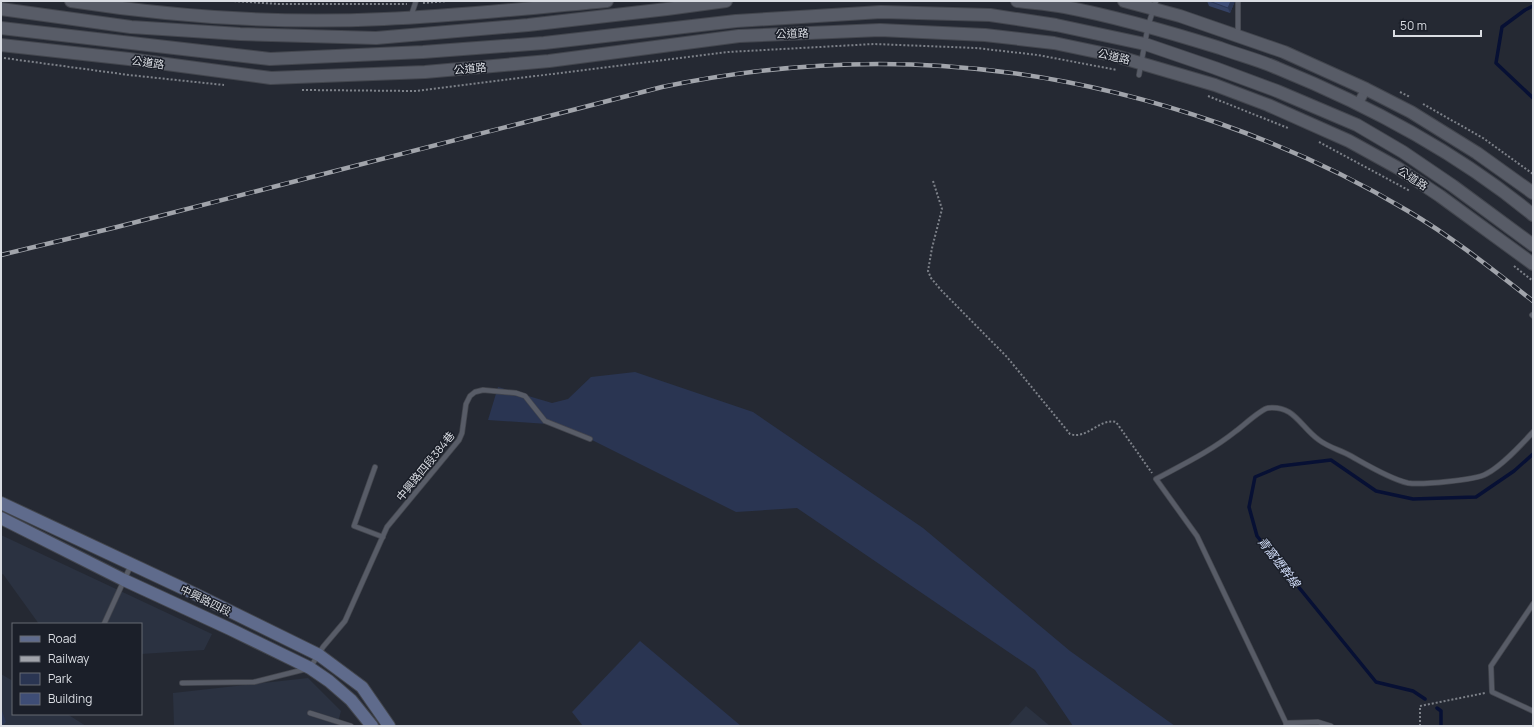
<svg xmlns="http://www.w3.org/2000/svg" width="1534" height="727" viewBox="0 0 1534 727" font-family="Manrope,'Noto Sans TC',sans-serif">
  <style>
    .built { fill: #2b3241 }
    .green { fill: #2a3552 }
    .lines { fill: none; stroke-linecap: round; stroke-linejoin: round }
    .stream { stroke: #071034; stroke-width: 3.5 }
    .service-casing { stroke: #43464e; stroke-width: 6 }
    .minor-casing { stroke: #43464e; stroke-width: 11 }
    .tertiary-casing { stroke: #43464e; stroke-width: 14 }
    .secondary-casing { stroke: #43464e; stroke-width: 14 }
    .path { stroke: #7d8189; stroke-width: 2; stroke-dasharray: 2 2; stroke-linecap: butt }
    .service { stroke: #585c67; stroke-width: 4.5 }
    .minor { stroke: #585c67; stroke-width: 9 }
    .tertiary { stroke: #585c67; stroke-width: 12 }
    .secondary { stroke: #5f6b8c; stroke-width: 12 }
    .rail-casing { stroke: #a1a4ab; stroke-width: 4.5 }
    .rail { stroke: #1b1f29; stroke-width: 3; stroke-dasharray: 9; stroke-linecap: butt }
    .wall { fill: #354265 }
    .shaded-wall { fill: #2b3653 }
    .building { fill: #3e4d76; stroke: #2b3653 }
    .labels { text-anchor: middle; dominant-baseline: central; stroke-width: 3; stroke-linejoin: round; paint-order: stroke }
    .street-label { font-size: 11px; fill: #dadde3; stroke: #1b1f29 }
    .water-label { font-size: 12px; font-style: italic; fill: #d2defa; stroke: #1b1f29 }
  </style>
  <rect width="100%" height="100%" fill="#252933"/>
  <g class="built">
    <path d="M 1,535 L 212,634 L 204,650 L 141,654 L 141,624 L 39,624 L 3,574 L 1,575 Z"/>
    <path d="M 1,674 L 13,681 L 13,714 L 67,714 L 86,726 L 1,726 Z"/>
    <path d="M 308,678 L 341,711 L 337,726 L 174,726 L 173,693 Z"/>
    <path d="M 1026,706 L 1050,726 L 1008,726 Z"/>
  </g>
  <g class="green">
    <path d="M 635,372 L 753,412 L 923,528 L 1070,651 L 1175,726 L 1073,726 L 1035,670 L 797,508 L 736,512 L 562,425 L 488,420 L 498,387 L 552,403 L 568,399 L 591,377 Z"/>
    <path d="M 640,641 L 741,726 L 583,726 L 572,712 Z"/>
  </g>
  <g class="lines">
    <g class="stream">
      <path d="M 1533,6 L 1525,10 L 1502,27 L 1496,63 L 1533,98"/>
      <path d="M 1425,699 L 1413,691 L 1376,682 L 1257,536 L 1249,507 L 1255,477 L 1281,466 L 1331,460 L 1376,491 L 1413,499 L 1476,497 L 1514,471 L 1533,454"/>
      <path d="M 1437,708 L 1441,711 L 1441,726"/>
    </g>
    <defs>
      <g id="service">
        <path d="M 411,16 L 416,1"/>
        <path d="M 1238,35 L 1238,1"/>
        <path d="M 1139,75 L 1148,26 L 1156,1"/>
        <path d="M 1532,315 L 1533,316"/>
        <path d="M 375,467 L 354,526 L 383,537"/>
        <path d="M 1533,604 L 1491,666 L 1492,692 L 1533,711"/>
        <path d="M 104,624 L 131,565"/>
        <path d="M 182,683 L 254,682 L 310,668 L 323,647 L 345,621 L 387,527 L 459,440 L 462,433 L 466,404 L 470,396 L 475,392 L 483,390 L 516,393 L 525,396 L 545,421 L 590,439"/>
        <path d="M 310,713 L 351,726"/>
        <path d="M 1286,723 L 1197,536 L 1156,479 C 1184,464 1211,451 1236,431 C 1243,426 1261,409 1268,408 C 1295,405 1300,427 1319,440 C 1328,447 1340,450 1351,456 C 1367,465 1390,479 1408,483 C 1421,485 1476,480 1486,474 C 1502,466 1521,445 1533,432"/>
        <path d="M 1286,726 L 1286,723 L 1318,722 L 1331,726"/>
      </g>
      <path id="minor" d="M 1358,104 L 1366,89"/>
      <g id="tertiary">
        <path d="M 71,1 C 175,17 279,24 384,19 C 458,16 532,8 607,1"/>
        <path d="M 1017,1 C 1033,3 1049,4 1065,7 C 1117,17 1169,32 1220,48 C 1239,55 1259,60 1277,68 C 1368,105 1457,152 1533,215"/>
        <path d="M 1124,1 L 1180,16 L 1284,52 L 1366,89 L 1411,112 L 1477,153 L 1533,193"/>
        <path d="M 1,9 L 131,27 L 240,34 L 376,38 L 528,25 L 667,9 L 726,1"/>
        <path d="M 1,28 L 270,59 L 423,52 L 544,43 L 736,21 L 881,12 L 990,15 L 1056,25 L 1145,44 L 1215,68 L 1277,91 L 1357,125 L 1403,152 L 1453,186 L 1533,245"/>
        <path d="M 1,45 L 129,59 L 271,78 L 425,72 L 549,61 L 739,36 L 880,30 L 985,35 L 1054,43 L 1116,56 L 1215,85 L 1268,105 L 1349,141 L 1398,168 L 1440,196 L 1533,264"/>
      </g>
      <g id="secondary">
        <path d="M 1,503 L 195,594 L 319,655 L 362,687 L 389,726"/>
        <path d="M 1,518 L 124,580 L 230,629 L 310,668 L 329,681 L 351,700 L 372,726"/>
      </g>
    </defs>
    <use href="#service" class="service-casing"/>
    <use href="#minor" class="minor-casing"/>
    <use href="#tertiary" class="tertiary-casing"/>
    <use href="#secondary" class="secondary-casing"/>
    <g class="path">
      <path d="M 234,1 L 278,4 L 407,4"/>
      <path d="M 423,3 L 448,1"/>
      <path d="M 4,58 L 129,75 L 224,85"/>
      <path d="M 302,90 L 416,91 L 728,52 L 874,44 L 976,48 L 1038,55 L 1117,70"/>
      <path d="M 1400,92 L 1410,97"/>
      <path d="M 1208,96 L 1288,128"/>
      <path d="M 1423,104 L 1483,138 L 1533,174"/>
      <path d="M 1319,142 L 1410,191"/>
      <path d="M 933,181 L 942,209 L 932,248 L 928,271 L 931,278 L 941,290 L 1007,357 L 1070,434 C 1087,440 1099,418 1116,422 L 1152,473"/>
      <path d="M 1514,266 L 1533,281"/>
      <path d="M 1420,726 L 1420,706 L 1485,693"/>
    </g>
    <use href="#service" class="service"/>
    <use href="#minor" class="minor"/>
    <use href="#tertiary" class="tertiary"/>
    <use href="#secondary" class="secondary"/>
    <defs>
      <path id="rail" d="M 1,255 L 117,227 L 662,87 C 853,47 1034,59 1218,123 C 1284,146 1348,175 1408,211 C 1452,237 1492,269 1533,301"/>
    </defs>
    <use href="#rail" class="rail-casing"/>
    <use href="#rail" class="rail"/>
  </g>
  <path class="wall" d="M 1207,1 L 1235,1 L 1230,13 L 1209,6 Z"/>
  <g class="shaded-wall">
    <path d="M 1231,1 L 1235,1 L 1230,13 L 1228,8 Z"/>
    <path d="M 2,711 L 6,722 L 2,726 L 1,726 L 1,712 Z"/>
  </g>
  <path class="building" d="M 1209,1 L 1231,1 L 1228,8 Z"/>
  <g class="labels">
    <g class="street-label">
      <text transform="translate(792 33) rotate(-2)">公道路</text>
      <text transform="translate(1114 56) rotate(13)">公道路</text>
      <text transform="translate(148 62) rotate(8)">公道路</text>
      <text transform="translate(470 68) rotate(-5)">公道路</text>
      <text transform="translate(1413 178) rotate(33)">公道路</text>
      <text transform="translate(425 466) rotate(-51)">中興路四段384巷</text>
      <text transform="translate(206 600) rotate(26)">中興路四段</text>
    </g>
    <g class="water-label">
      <text transform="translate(1279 562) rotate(52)">青窩壢幹線</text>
    </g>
  </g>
  <rect width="1534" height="727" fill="none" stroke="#dadde3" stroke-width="4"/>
  <rect x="12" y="623" width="130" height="92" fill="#1b1f29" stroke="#676b73"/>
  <rect x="20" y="636" width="20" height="6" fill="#5f6b8c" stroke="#676b73"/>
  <text x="48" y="643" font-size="12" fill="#dadde3">Road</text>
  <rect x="20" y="656" width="20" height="6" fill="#a1a4ab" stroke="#676b73"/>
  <text x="48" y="663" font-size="12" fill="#dadde3">Railway</text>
  <rect x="20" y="673" width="20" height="12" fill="#2a3552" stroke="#676b73"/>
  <text x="48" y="683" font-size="12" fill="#dadde3">Park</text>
  <rect x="20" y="693" width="20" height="12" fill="#3e4d76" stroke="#676b73"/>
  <text x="48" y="703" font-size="12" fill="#dadde3">Building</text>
  <path d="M1394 30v6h87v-6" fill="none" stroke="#dadde3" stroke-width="2"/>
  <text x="1400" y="30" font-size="12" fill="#dadde3" stroke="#1b1f29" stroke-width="3" paint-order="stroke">50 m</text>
</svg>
